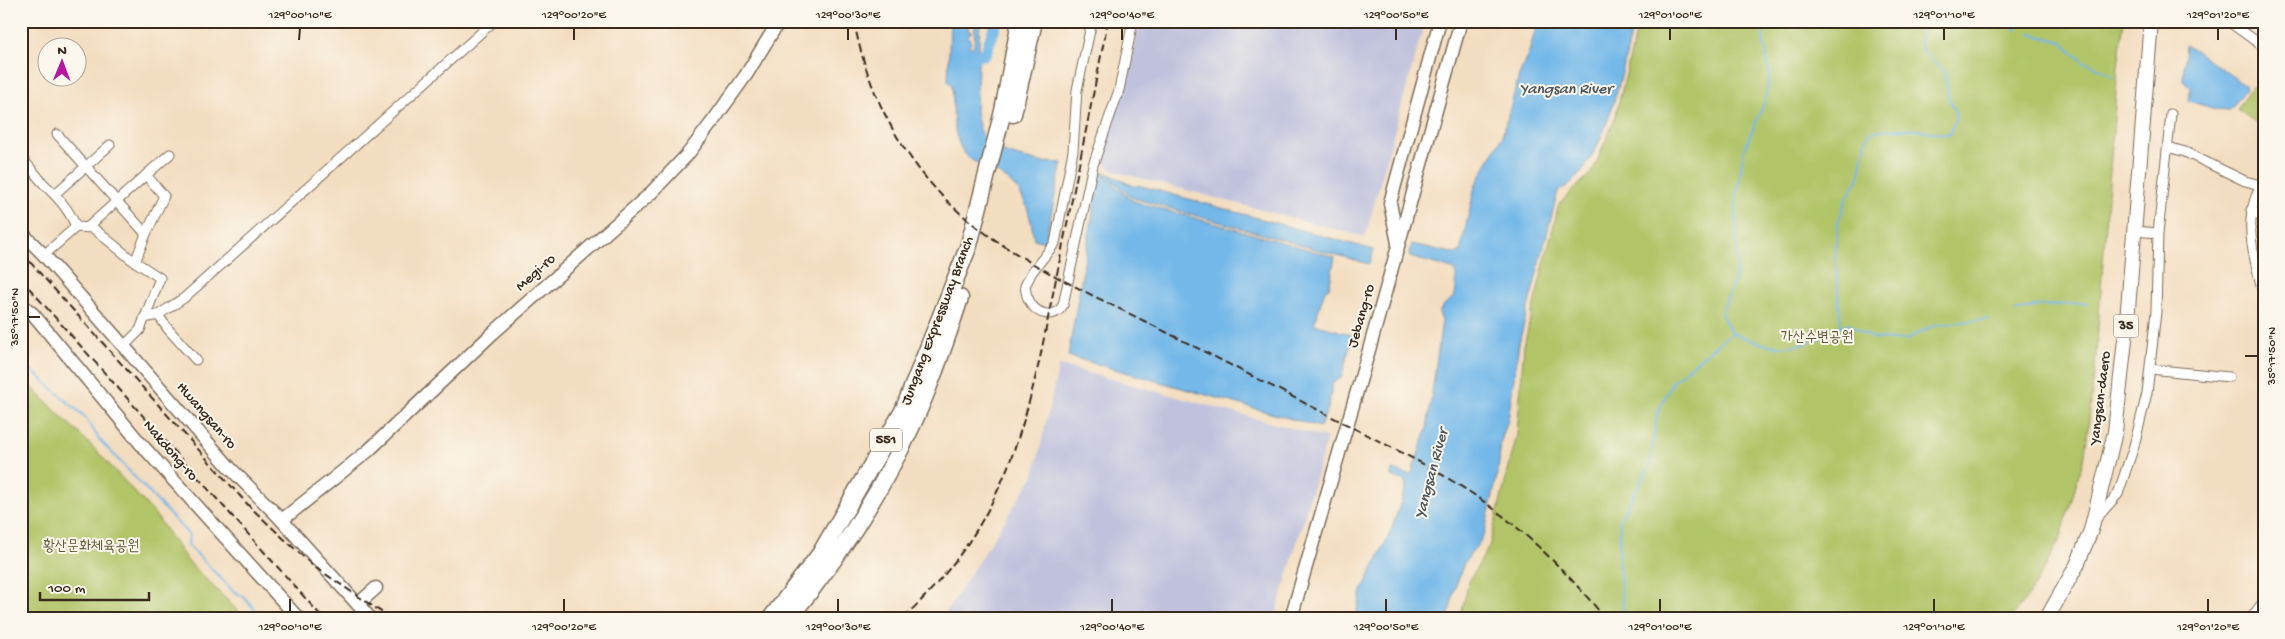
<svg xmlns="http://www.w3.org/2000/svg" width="2285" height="639" viewBox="0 0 2285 639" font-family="'Gochi Hand','Poor Story',sans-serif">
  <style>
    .industrial { fill: #c0c2dd }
    .green { fill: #b1c468; stroke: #767743 }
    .water { fill: #73b8e9; stroke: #577184 }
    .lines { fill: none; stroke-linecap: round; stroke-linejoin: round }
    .stream { stroke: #73b8e9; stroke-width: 2 }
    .river { stroke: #73b8e9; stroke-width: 12 }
    .street-casing { stroke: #7b6957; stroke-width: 11 }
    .secondary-casing { stroke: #7b6957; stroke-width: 15 }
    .primary-casing { stroke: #7b6957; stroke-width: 16 }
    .highway-casing { stroke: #7b6957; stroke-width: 19 }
    .street { stroke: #fff; stroke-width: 9 }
    .secondary { stroke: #fff; stroke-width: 12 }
    .primary { stroke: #fff; stroke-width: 14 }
    .highway { stroke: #fff; stroke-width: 16 }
    .rail { stroke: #3b2a1e; stroke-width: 2; stroke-dasharray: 8 4; stroke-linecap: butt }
    .ticks { fill: none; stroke: #3b2a1e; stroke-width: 2 }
    .labels { text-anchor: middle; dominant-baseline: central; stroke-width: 4; stroke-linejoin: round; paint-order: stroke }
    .shield { fill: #fbf7ec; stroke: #75685c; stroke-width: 1 }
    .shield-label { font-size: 14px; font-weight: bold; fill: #3b2a1e }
    .street-label { font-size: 15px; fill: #3b2a1e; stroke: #fbf7ec }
    .park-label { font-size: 15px; fill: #5e5834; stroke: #fbf7ec }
    .water-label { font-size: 16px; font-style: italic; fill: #4c555b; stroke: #fbf7ec }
    .neatline { fill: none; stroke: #3b2a1e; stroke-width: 2 }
    .ticks-label { font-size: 12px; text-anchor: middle; fill: #3b2a1e }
  </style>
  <rect width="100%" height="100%" fill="#fbf7ec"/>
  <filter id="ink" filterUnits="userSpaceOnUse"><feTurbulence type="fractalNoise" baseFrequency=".02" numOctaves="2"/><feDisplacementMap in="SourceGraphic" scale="10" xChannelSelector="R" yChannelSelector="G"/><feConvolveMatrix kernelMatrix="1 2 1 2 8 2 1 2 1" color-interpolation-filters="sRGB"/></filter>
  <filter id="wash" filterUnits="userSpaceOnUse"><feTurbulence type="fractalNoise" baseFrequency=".0096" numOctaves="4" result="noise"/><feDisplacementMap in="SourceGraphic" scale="20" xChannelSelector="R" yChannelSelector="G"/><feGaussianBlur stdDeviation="1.12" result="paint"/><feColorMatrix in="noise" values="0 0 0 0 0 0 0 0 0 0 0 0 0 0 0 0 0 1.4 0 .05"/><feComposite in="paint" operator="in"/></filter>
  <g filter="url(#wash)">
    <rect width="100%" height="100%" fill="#f3ddc0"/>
    <g class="industrial">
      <path d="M 1140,21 L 1425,21 L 1365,237 L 1117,172 L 1099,160 L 1123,92 Z"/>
      <path d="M 1059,365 L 1327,438 L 1275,618 L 942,618 L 1034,475 Z"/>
    </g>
    <g class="green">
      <path d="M 1639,21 L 2124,21 L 2118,66 L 2095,367 L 2085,454 L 2061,537 L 2032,591 L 2011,618 L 1460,618 L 1469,581 L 1489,547 L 1517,435 L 1524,345 L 1559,204 L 1593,171 L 1615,118 Z"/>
      <path d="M 2253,87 L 2264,96 L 2264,129 L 2237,109 Z"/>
      <path d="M 21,377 L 95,449 L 154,513 L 187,560 L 245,618 L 21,618 Z"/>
    </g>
    <g class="water">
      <path d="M 950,21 L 967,21 L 966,23 L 969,24 L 968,30 L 972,32 L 968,35 L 971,43 L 968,46 L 971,47 L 974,46 L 975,21 L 980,21 L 976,111 C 977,119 979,129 984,137 C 996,155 1026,158 1045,163 L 1048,162 L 1062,163 L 1045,242 L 1034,239 C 1029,207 1024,187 993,171 C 979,164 967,161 960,146 C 951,126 954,106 952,85 L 948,81 Z"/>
      <path d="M 1538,21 L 1634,21 C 1624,65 1604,172 1558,191 L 1519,343 L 1508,420 L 1501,441 L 1498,472 L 1485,531 L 1479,543 L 1464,563 L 1454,591 L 1448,618 L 1355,618 L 1362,591 L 1390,533 L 1406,488 L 1405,481 L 1391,476 L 1392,470 L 1411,475 L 1427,429 L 1442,321 L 1439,313 C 1446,296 1458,305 1456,280 C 1456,275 1457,273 1453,269 L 1410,257 L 1409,255 L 1412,244 L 1456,254 L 1460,252 L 1475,186 L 1502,137 L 1520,73 L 1529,52 Z"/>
      <path d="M 2186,44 L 2245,85 L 2246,89 L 2230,110 L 2216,109 L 2188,101 L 2191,88 L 2183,80 Z"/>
      <path d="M 1100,170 L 1136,187 L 1138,185 L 1374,250 L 1369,264 L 1133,198 Z"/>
      <path d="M 1100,172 L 1133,201 L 1335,257 L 1329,288 L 1325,290 L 1314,324 L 1353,335 L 1341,378 L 1333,382 L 1328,408 L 1320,427 L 1068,356 Z"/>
    </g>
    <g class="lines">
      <g class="stream">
        <path d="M 2004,21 L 2017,30"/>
        <path d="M 2031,34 L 2062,42 L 2084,63 L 2091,64 L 2114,77"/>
        <path d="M 2015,312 L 2036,306 L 2087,303"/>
        <path d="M 1841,327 L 1835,259 L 1838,223 L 1847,197 L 1859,178 L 1866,141 L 1870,133 C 1890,125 1928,131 1949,135 L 1956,118 L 1955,109 L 1949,99 L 1944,71 L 1923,52 L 1920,42 L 1922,21"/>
        <path d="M 1731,333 L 1721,313 L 1737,274 L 1736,202 L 1744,149 L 1764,104 L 1770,75 L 1760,21"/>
        <path d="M 21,361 L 86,418 L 99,439 L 189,535 L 188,545 L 233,591 L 243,596 L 262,618"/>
        <path d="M 1624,618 L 1619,566 L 1620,519 L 1650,465 L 1657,414 L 1673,381 L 1731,333 C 1743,336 1756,343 1768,345 C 1797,351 1825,338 1848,323 L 1872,338 L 1892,340 L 1907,339 L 1934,325 L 1989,319"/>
      </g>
      <path class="river" d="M 977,56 L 985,54 L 997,21"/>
    </g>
  </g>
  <g filter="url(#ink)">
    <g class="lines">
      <defs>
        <g id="street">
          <path d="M 1092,21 L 1077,90 L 1073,151 L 1055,243 L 1032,272 L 1025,286 C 1026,290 1026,295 1028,298 C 1034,314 1054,321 1063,305 L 1093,165 L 1119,90 L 1133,21"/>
          <path d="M 2228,21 L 2264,47"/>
          <path d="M 57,134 L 146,234 L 135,262"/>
          <path d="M 2168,147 L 2185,152 L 2245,181 L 2264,186"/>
          <path d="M 21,158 C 31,167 38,179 48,188 C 60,200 70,211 76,227"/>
          <path d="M 146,175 L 170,154"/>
          <path d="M 2264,182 C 2240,214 2254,260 2264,295"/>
          <path d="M 56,193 L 110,145"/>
          <path d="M 2251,210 L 2264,219"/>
          <path d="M 88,227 L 146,175 L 164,196 L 146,234"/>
          <path d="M 2134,231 L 2158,233"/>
          <path d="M 44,255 L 76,227 L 93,228 L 131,259 L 160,278 L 140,330 L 123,347"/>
          <path d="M 158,315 L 168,329 L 196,360"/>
          <path d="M 144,318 L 158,315 L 184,298 L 494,21"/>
          <path d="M 2150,369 L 2229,377"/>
          <path d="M 2095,520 L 2118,494 L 2134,446 L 2147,393 L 2156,312 L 2158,233 L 2171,114"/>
          <path d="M 2251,618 L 2264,601"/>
        </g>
        <g id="secondary">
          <path d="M 21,232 L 44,255 L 230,468 L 277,515 L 370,618"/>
          <path d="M 1398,243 L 1390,203 L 1440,21"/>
          <path d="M 21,304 L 33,314 L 140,443 L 298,618"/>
          <path d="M 282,520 L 368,451 L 493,333 L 650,194 L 687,155 L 713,121 L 746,75 L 779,21"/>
          <path d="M 358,604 L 376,588"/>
          <path d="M 1291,618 L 1369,350 L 1461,21"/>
        </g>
        <path id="primary" d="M 2047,618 L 2077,565 L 2091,530 L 2115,432 L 2127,321 L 2151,21"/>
        <g id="highway">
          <path d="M 1013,114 L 1034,21"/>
          <path d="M 771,618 L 820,554 L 903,411 L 969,245 L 1003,111 L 1020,21"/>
          <path d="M 789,618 C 831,567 868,512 898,454 C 924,405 943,350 960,298"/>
        </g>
      </defs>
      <use href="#street" class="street-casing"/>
      <use href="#secondary" class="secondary-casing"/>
      <use href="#primary" class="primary-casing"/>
      <use href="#highway" class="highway-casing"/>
      <use href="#street" class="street"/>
      <use href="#secondary" class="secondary"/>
      <use href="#primary" class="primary"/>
      <use href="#highway" class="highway"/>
      <g class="rail">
        <path d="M 854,21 C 870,107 916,185 988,235 C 1040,272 1101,299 1158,328 C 1219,359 1279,390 1340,421 C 1378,441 1417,459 1454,482 C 1512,517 1562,566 1605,618"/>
        <path d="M 21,252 L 250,507 L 312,565 L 390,618"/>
        <path d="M 21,279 L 323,618"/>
        <path d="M 903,618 C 986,541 1015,466 1040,358 L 1108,21"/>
      </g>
    </g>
  </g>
  <path class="ticks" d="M 299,40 L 300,28M 574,40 L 574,28M 848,40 L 848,28M 1122,40 L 1122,28M 1396,40 L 1396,28M 1670,40 L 1670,28M 1944,40 L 1944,28M 2218,40 L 2218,28M 28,317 L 40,317M 2245,356 L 2258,356M 290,612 L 290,599M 564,612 L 564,599M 838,612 L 838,599M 1112,612 L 1112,599M 1386,612 L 1386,599M 1660,612 L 1660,599M 1934,612 L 1934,599M 2208,612 L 2208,599"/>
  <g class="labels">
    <g class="shield">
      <rect x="2113.5" y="314.5" width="25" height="23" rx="4"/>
      <rect x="870" y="428.5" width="32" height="23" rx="4"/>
    </g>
    <g class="shield-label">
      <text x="2126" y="326">35</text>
      <text x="886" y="440">551</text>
    </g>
    <g class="street-label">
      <text transform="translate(536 273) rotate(-42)">Megi-ro</text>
      <text transform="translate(1362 316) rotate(-74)">Jebang-ro</text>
      <text transform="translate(938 321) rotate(-69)">Jungang Expressway Branch</text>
      <text transform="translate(2101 398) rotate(-83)">Yangsan-daero</text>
      <text transform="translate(206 416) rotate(49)">Hwangsan-ro</text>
      <text transform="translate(170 451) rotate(49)">Nakdong-ro</text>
    </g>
    <g class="park-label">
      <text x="1817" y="338">가산수변공원</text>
      <text x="91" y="547">황산문화체육공원</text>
    </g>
    <g class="water-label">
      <text x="1566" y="90">Yangsan River</text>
      <text transform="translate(1433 474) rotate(-75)">Yangsan River</text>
    </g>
  </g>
  <rect width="2285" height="639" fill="none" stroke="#fbf7ec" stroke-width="55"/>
  <g transform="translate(62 62) rotate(1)"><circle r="24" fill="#fbf7ec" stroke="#aea59a"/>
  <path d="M0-4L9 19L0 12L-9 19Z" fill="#b5179e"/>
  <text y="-8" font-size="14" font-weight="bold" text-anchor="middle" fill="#3b2a1e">N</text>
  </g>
  <path d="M40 592v8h109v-8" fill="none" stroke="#3b2a1e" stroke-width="2.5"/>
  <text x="48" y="592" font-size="15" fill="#3b2a1e" stroke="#fbf7ec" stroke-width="4" paint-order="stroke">100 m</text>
  <rect x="28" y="28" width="2230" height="584" class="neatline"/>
  <g class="ticks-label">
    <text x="300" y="18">129°00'10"E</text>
    <text x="574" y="18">129°00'20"E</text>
    <text x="848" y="18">129°00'30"E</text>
    <text x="1122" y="18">129°00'40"E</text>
    <text x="1396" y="18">129°00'50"E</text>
    <text x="1670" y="18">129°01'00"E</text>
    <text x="1944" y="18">129°01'10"E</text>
    <text x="2218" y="18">129°01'20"E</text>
    <text transform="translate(14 317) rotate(-90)" y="4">35°17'50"N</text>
    <text transform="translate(2271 356) rotate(-90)" y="4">35°17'50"N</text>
    <text x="290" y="630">129°00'10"E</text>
    <text x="564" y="630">129°00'20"E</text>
    <text x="838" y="630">129°00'30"E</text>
    <text x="1112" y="630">129°00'40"E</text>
    <text x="1386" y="630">129°00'50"E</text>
    <text x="1660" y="630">129°01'00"E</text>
    <text x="1934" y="630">129°01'10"E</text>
    <text x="2208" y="630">129°01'20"E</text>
  </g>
</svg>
